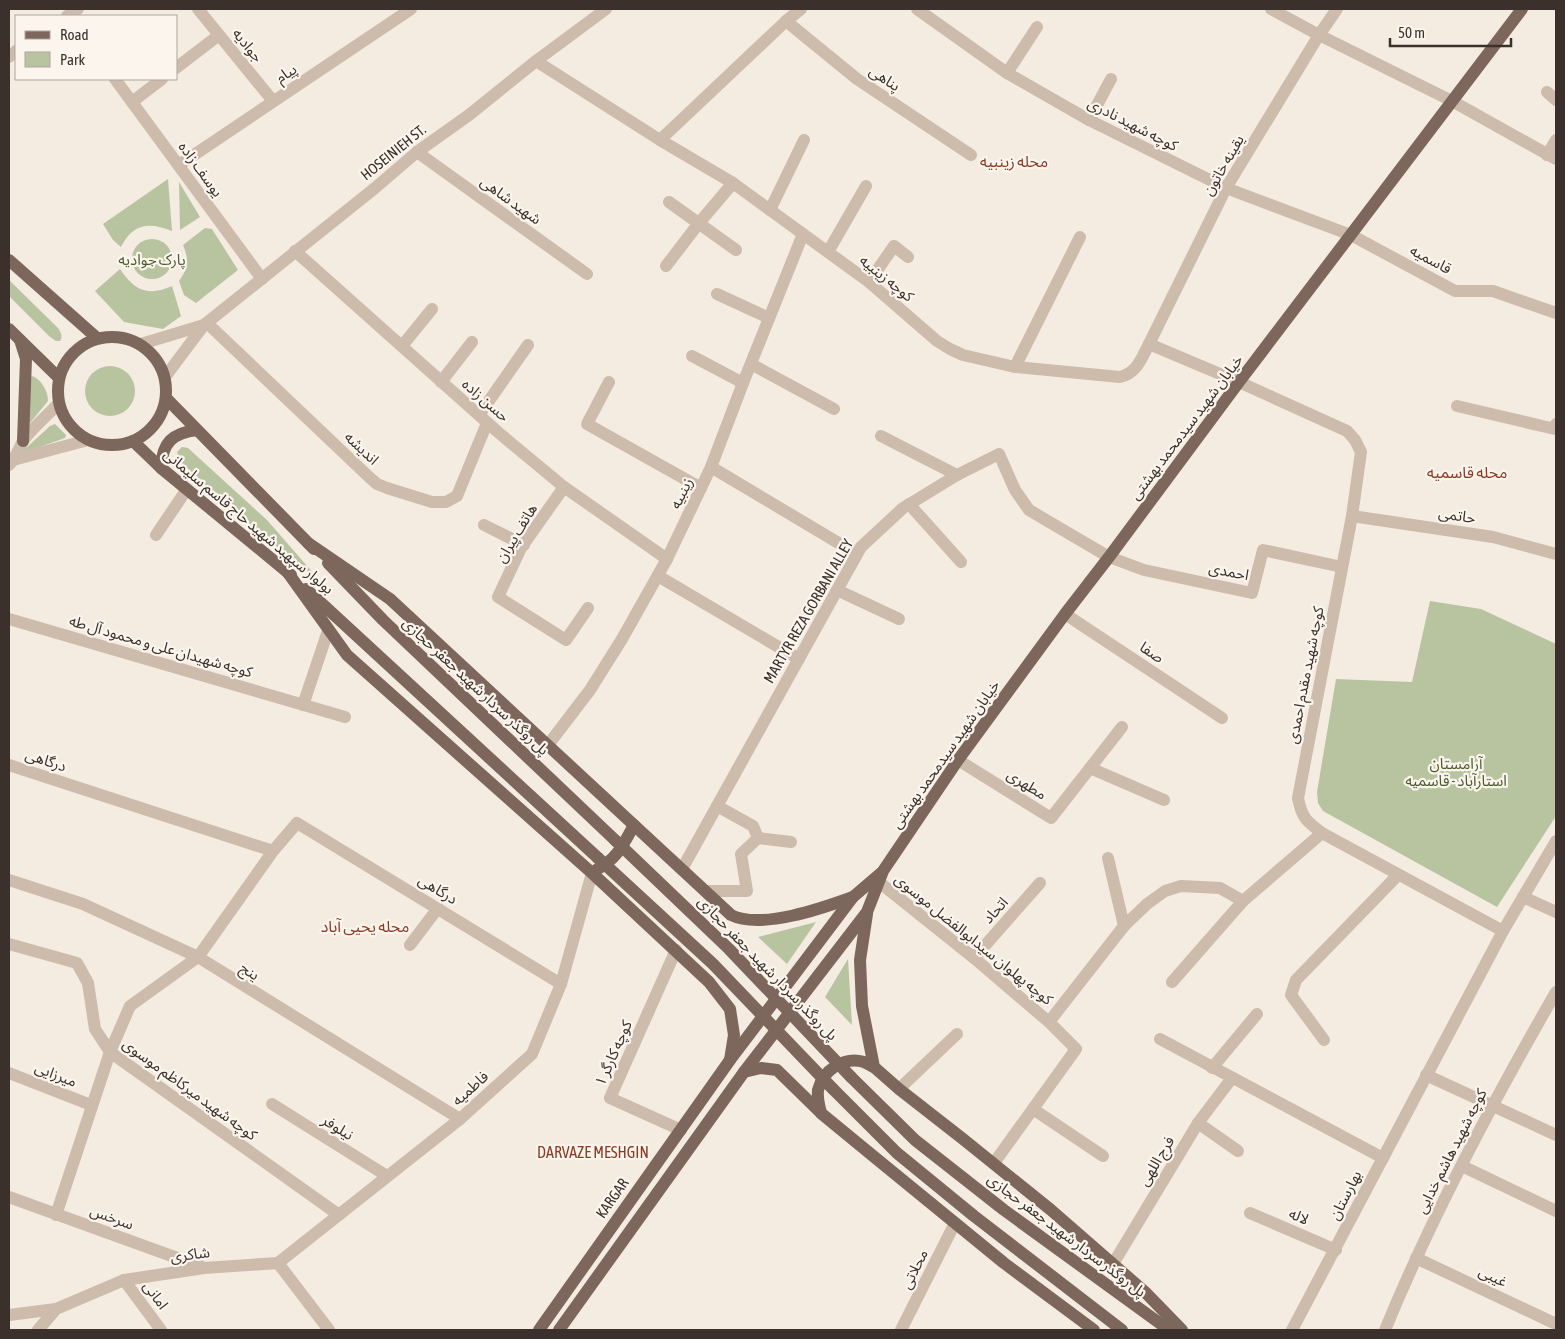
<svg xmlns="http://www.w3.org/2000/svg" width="1565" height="1339" viewBox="0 0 1565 1339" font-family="'Asap Condensed','Noto Sans Arabic',sans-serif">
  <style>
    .green { fill: #b8c4a0 }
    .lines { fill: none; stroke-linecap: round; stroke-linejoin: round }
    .minor { stroke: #cdbbac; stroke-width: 12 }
    .major { stroke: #7d675c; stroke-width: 12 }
    .major-bridge { stroke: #7d675c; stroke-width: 12 }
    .labels { text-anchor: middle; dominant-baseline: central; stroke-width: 4.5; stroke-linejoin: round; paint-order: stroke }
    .street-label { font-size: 15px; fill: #3b302b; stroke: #fbf5ee }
    .park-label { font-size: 15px; fill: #4a5a2e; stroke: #fbf5ee }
    .neighbourhood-label { font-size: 16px; fill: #8c3b22; stroke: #fbf5ee }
  </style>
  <rect width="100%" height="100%" fill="#f4ebe1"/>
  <g class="green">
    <path d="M 168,179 L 172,231 C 149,222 133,223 121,247 L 113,240 L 103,224 Z"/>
    <path d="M 179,182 L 200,217 L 180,230 Z"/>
    <path d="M 205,228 L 212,229 L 238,270 L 196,303 L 184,295 L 179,281 C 189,267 189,260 183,245 Z"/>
    <circle cx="152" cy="259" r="20"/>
    <path d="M 120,269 C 134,290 147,297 172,286 L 181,316 L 163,329 L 124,322 L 95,291 Z"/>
    <path d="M 9,280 L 58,328 C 61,333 63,336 60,341 L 56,341 L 49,336 L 9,296 Z"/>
    <circle cx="110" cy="391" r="25"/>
    <path d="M 32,376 C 41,379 48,391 48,401 L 30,423 L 28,423 L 30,378 Z"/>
    <path d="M 55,424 L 66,435 L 65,438 L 23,453 L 25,449 L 50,426 Z"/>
    <path d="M 182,447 L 188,448 L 267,520 L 321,582 L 256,533 L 180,461 L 177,452 Z"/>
    <path d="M 1430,601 L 1481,609 L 1556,644 L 1556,816 L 1497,907 L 1323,811 L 1318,803 L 1317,792 L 1336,679 L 1412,682 Z"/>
    <path d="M 816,922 L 787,964 L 758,937 Z"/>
    <path d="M 848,959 L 852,1025 L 825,997 Z"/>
  </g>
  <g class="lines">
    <g class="minor">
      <path d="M 198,9 L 273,101"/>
      <path d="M 917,9 L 1007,73 L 1089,120 L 1226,188 L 1351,235 L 1455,291 L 1493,291 L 1556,313"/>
      <path d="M 1271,9 L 1319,35 L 1452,101 L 1556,159"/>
      <path d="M 67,16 L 78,9"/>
      <path d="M 786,21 L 857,79 L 971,155"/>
      <path d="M 9,57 L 16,51"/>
      <path d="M 536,61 L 660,140 L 733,183 L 869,282 L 937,341 L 950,349 L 963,355 L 1015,367 L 1120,377 C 1137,373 1141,359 1149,344 L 1239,382 L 1347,431 L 1355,440 L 1361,452 L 1352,516 L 1298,798 C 1302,818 1306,821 1322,833 L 1503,931"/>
      <path d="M 176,68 L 219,35"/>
      <path d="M 1007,73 L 1037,27"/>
      <path d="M 115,79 L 262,279"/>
      <path d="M 1547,92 L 1556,100"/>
      <path d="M 132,102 L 162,79"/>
      <path d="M 1089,120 L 1111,79"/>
      <path d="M 660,140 L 786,21 L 801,9"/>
      <path d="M 417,152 L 587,274"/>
      <path d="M 1547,155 L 1556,140"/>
      <path d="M 179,165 L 411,9"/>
      <path d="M 669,202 L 736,250"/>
      <path d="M 770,210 L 804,140"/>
      <path d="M 295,251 L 499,433 L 564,487 L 667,559"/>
      <path d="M 828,252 L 866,186"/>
      <path d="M 666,266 L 699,223 L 733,183"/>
      <path d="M 869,282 L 894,246 L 908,257"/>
      <path d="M 717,294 L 769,318"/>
      <path d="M 207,323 L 369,477 L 377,484 L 387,488 L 432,502 L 446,502 L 457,496 L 487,423"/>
      <path d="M 141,344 L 204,325"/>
      <path d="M 1149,344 L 1226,188 L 1319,35 L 1337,9"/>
      <path d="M 402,346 L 432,309"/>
      <path d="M 692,356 L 743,383"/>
      <path d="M 751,364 L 834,409"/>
      <path d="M 1015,367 L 1080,237"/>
      <path d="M 165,377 L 204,325 L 375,188 L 417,152 L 469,115 L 536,61 L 606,9"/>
      <path d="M 441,382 L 472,342"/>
      <path d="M 609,382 L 587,424 L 701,488"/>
      <path d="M 1457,406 L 1555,429 L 1556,424"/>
      <path d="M 479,415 L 528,345"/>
      <path d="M 881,436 L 957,475"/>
      <path d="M 13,460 L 88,440"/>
      <path d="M 9,465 C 16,458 18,450 23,441 C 30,430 49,414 58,404"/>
      <path d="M 711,467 L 857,554"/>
      <path d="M 564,487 L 521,548 L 498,597 L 566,640 L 588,608"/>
      <path d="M 909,504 L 961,562"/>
      <path d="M 1352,516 L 1493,537 L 1556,554"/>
      <path d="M 484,525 L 524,545"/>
      <path d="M 156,535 L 187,489"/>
      <path d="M 658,576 L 799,659"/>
      <path d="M 837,590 L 899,619"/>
      <path d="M 1065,614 L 1222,718"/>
      <path d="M 9,619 L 345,717"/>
      <path d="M 303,705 L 328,631"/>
      <path d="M 548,745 L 590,690 L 622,639 L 667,559 L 711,467 L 743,383 L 803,234"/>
      <path d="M 958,760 L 1051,818 L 1122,727"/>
      <path d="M 9,765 L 273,851"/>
      <path d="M 1090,768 L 1164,800"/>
      <path d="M 717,806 L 753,826 L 758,838 L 791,842"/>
      <path d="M 1108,858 L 1124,926"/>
      <path d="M 682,869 L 861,547 L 903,508 L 957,475 L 999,454 L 1015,490 L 1029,510 L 1109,557 L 1144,570 L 1252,593 L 1263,550 L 1342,567"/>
      <path d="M 9,880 L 83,904 L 198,957 L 460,1119"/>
      <path d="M 879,882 L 974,958 L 1049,1022 L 1124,926 L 1147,904 L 1165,891 L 1181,886 L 1220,888 L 1243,901 L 1322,833"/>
      <path d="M 706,891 L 747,891 L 741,854 L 758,838"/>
      <path d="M 1523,897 L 1556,912"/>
      <path d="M 9,944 L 77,963 L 88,983 L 95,1029 L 110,1052 L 339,1215"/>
      <path d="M 410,945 L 438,908"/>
      <path d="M 676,950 L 610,1098 L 681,1130"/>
      <path d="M 974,958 L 1040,883"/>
      <path d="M 1172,982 L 1243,901"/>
      <path d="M 1160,1039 L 1383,1158"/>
      <path d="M 1324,1040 L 1291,995 L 1296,980 L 1398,875"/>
      <path d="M 1212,1068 L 1257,1014"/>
      <path d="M 9,1073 L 91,1105"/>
      <path d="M 1426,1075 L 1556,1135"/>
      <path d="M 899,1089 L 957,1034"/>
      <path d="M 272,1104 L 387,1176"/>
      <path d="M 1033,1109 L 1103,1156"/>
      <path d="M 1198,1123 L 1238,1151"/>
      <path d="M 994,1163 L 1076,1049 L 1049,1022"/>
      <path d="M 1462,1166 L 1556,1211"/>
      <path d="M 9,1197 L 202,1267"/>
      <path d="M 1250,1213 L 1336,1250"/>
      <path d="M 56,1215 L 110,1052 L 130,1006 L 198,957 L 273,851 L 297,823 L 561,984"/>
      <path d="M 1416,1258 L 1556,1324"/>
      <path d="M 278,1263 L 460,1119 L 532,1054 L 561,984 L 592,873"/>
      <path d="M 1113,1264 L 1198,1123 L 1232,1078"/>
      <path d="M 124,1280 L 161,1330"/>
      <path d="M 9,1315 L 56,1309"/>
      <path d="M 38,1330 L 56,1309 L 124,1280 L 204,1268 L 278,1263 L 329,1330"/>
      <path d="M 901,1330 L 955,1223"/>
      <path d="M 1292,1330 L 1503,931 L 1556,841"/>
      <path d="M 1385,1330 C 1433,1213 1493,1101 1556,992"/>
    </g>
    <g class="major">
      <path d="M 9,260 L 97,338"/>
      <path d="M 9,329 L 58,377"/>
      <circle cx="112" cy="391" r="54"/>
      <path d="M 20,340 L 26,359 L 23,441"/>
      <path d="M 166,398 L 314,549"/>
      <path d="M 133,441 L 161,468 L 291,575"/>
      <path d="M 161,468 C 162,443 172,433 197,430"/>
      <path d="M 308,543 L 390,599 L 731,915 C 761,930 823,908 853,897"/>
      <path d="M 328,563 L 383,620 L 616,841"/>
      <path d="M 286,570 L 347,655 L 592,873 L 709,982 L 730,1009 L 734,1035 L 730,1060"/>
      <path d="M 306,589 L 598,858"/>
      <path d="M 596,870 C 617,859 623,845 634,825"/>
      <path d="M 867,914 L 860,960 L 862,1006 L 874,1067 L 899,1089 L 963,1139 L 1051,1210 L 1145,1292 L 1182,1330"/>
      <path d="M 744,1072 L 761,1068 L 777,1070 L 822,1114 L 878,1160 L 1004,1263 L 1094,1330"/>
      <path d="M 851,1077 L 915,1140 L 1004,1210 L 1169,1330"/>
      <path d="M 833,1089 L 897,1153 L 974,1216 L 1122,1330"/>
      <path d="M 821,1113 C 819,1105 817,1098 818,1090 C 823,1070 844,1056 864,1062 C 867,1063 871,1066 874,1067"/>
      <path d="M 539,1330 L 730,1060 L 853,897 L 881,873"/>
      <path d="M 559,1330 L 744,1072 L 867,912 L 883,871 L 958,760 L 1065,614 L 1109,557 L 1239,382 L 1522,9"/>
    </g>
    <g class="major-bridge">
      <path d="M 616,841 L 729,949 L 851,1077"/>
      <path d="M 598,858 L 713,964 L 833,1089"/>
    </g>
  </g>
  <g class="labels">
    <g class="street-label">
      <text transform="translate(248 45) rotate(51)">جوادیه</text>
      <text transform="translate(286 73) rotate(-34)">پیام</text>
      <text transform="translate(885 78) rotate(33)">پناهی</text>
      <text transform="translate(1133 124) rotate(27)">کوچه شهید نادری</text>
      <text transform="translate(393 152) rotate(-39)">HOSEINIEH ST.</text>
      <text transform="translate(1223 165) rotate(-60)">یقینه خاتون</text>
      <text transform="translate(201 169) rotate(54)">یوسف زاده</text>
      <text transform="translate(511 200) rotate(36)">شهید شاهی</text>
      <text transform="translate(1431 259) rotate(28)">قاسمیه</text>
      <text transform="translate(887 278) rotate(39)">کوچه زینبیه</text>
      <text transform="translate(486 400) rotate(41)">حسن زاده</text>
      <text transform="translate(1186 427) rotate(-53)">خیابان شهید سیدمحمد بهشتی</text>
      <text transform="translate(362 448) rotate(43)">اندیشه</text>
      <text transform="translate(681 493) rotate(-64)">زینبیه</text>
      <text transform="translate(1457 515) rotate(9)">حاتمی</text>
      <text transform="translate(249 521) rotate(40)">بولوار سپهبد شهید حاج قاسم سلیمانی</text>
      <text transform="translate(516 533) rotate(-59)">هاتف پیران</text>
      <text transform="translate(1229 571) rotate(11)">احمدی</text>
      <text transform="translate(808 611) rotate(-60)">MARTYR REZA GORBANI ALLEY</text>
      <text transform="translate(161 646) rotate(16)">کوچه شهیدان علی و محمود آل طه</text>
      <text transform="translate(1152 652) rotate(34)">صفا</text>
      <text transform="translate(1305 675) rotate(-79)">کوچه شهید مقدم احمدی</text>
      <text transform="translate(476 686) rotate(43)">پل روگذر سردار شهید جعفر حجازی</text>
      <text transform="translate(945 754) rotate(-55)">خیابان شهید سیدمحمد بهشتی</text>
      <text transform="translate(46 760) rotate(18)">درگاهی</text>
      <text transform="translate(1027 784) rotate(32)">مطهری</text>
      <text transform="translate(438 889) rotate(31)">درگاهی</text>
      <text transform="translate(995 910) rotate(-48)">اتحاد</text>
      <text transform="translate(974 939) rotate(39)">کوچه پهلوان سیدابوالفضل موسوی</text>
      <text transform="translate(768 968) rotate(46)">پل روگذر سردار شهید جعفر حجازی</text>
      <text transform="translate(250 971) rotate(32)">ینج</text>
      <text transform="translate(613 1053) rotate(-66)">کوچه کارگر ۱</text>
      <text transform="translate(56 1074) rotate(21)">میرزایی</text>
      <text transform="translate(470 1088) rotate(-42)">فاطمیه</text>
      <text transform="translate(190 1089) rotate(36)">کوچه شهید میرکاظم موسوی</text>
      <text transform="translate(338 1127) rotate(32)">نیلوفر</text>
      <text transform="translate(1451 1151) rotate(-63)">کوچه شهید هاشم خدایی</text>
      <text transform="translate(1156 1161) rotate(-59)">فرج اللهی</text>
      <text transform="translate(1345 1195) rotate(-63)">بهارستان</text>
      <text transform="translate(612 1198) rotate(-55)">KARGAR</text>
      <text transform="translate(1299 1216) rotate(23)">لاله</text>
      <text transform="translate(112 1217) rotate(20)">سرخس</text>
      <text transform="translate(1067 1235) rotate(37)">پل روگذر سردار شهید جعفر حجازی</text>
      <text transform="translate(190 1254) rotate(-7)">شاکری</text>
      <text transform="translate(914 1269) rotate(-63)">محلاتی</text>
      <text transform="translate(1493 1276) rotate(25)">غیبی</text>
      <text transform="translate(156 1295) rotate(54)">امانی</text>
    </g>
    <g class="park-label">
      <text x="152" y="259">پارک جوادیه</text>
      <text x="1456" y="763">آرامستان<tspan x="1456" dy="17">استارآباد - قاسمیه</tspan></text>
    </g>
    <g class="neighbourhood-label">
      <text x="1014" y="161">محله زینبیه</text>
      <text x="1467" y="472">محله قاسمیه</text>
      <text x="365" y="926">محله یحیی آباد</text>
      <text x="593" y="1152">DARVAZE MESHGIN</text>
    </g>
  </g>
  <rect width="1565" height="1339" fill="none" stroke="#3b302b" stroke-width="20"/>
  <rect x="15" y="15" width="162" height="65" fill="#fbf5ee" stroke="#aea6a0"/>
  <rect x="25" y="31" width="25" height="8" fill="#7d675c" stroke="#aea6a0"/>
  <text x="60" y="40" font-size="15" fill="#3b302b">Road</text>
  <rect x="25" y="52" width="25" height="15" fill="#b8c4a0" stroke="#aea6a0"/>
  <text x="60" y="65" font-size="15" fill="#3b302b">Park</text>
  <path d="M1390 38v8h121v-8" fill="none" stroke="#3b302b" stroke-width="2.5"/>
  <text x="1398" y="38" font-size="15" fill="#3b302b" stroke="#fbf5ee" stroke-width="4" paint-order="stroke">50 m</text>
</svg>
